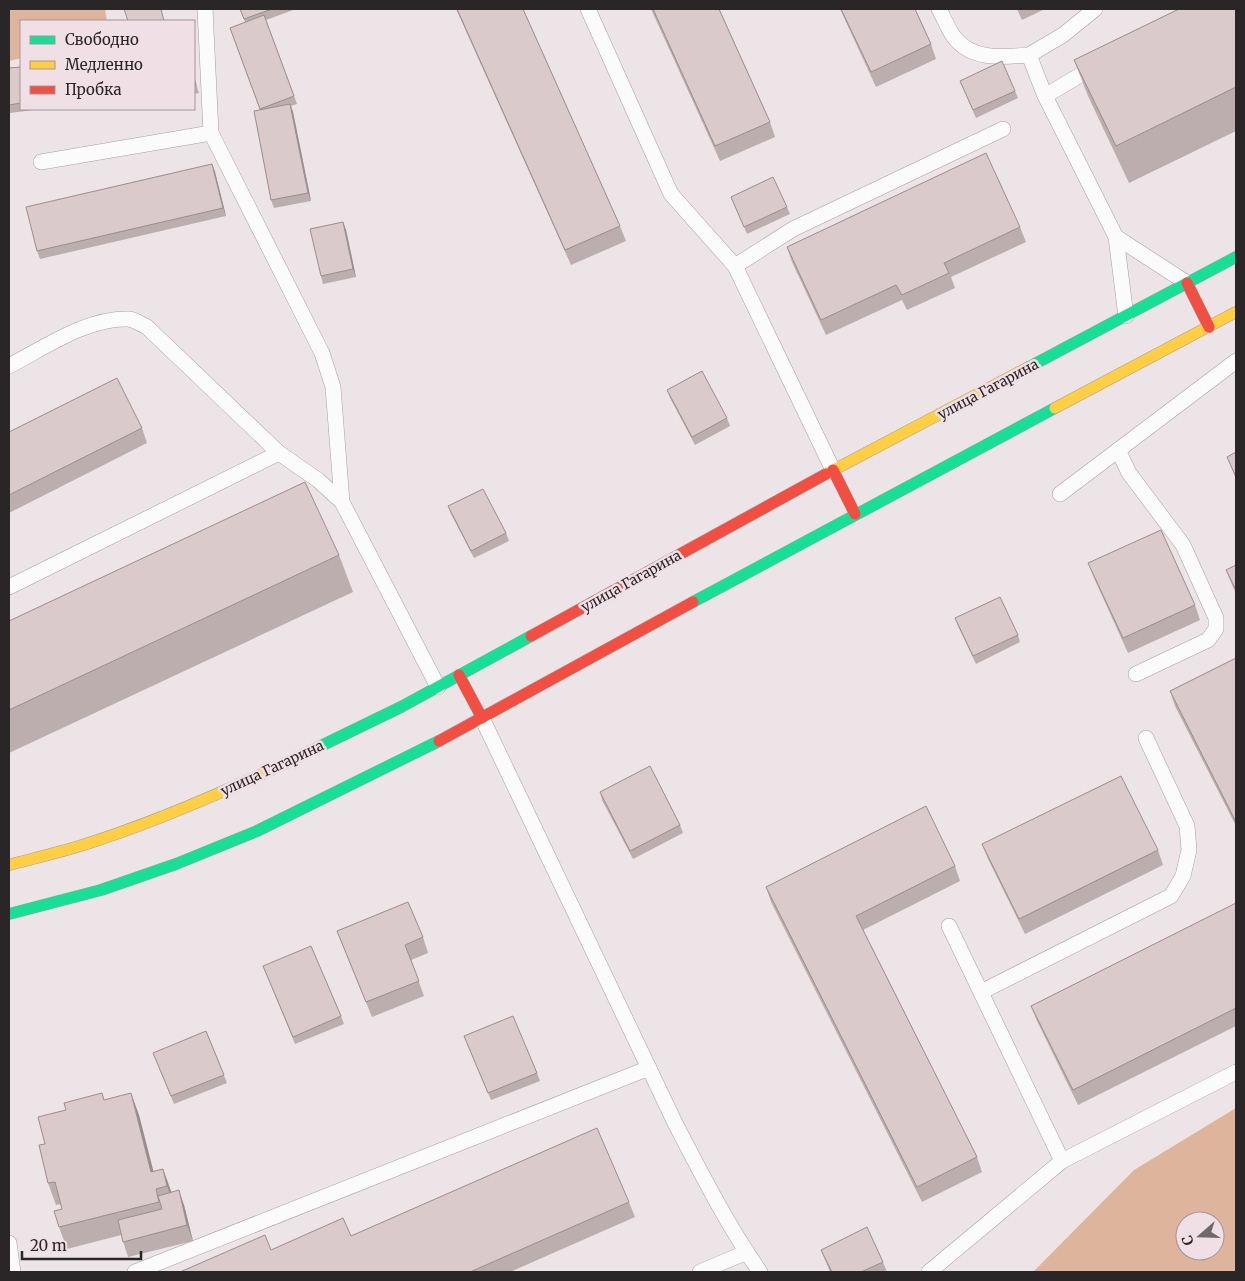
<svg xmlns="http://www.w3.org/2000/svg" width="1245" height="1281" viewBox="0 0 1245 1281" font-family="Merriweather,serif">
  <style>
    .forest { fill: #dfb49d; fill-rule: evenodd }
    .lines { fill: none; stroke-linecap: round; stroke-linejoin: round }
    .lane-casing { stroke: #a6a0a2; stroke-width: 16 }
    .fast-casing { stroke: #a6a0a2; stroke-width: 12 }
    .slow-casing { stroke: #a6a0a2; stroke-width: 12 }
    .jam-casing { stroke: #a6a0a2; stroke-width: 12 }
    .lane { stroke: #fcfbfb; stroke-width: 15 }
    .fast { stroke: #16e098; stroke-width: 11 }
    .slow { stroke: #ffcf43; stroke-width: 11 }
    .jam { stroke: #f24e42; stroke-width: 11 }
    .wall { fill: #bcaeaf }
    .shaded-wall { fill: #998d8f }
    .building { fill: #dbcacc; stroke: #998d8f }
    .labels { text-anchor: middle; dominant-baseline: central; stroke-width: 5; stroke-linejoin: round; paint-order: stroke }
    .street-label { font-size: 14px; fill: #2a2527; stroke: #f0e0e5 }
  </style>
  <rect width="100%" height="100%" fill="#ece4e6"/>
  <g class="forest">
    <path d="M 9,9 L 105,9 L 107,21 L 21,21 L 21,58 L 9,61 Z"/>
    <path d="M 1236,1108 L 1236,1272 L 1033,1272 L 1134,1170 ZM 1185,1221 L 1215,1221 L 1215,1251 L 1185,1251 Z"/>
  </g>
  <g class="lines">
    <defs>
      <g id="lane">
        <path d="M 205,9 L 211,133"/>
        <path d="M 588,9 L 671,194 L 735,266 L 833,470"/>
        <path d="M 939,9 C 944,18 948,29 954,37 C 972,61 1003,57 1029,55 L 1045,96 L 1116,237 L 1126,316"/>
        <path d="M 1029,55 L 1063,35 L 1095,9"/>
        <path d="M 1045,96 L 1097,65"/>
        <path d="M 41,162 L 211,133 L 322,353 L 333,387 L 342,502 L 438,687"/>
        <path d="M 1116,237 L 1187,283"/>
        <path d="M 735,266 L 793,229 L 1003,129"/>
        <path d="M 9,366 C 44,348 88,317 129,319 C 135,320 141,324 147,327 L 279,453"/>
        <path d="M 1118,450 L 1129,473 L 1183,545 L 1216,618 L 1216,629 L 1208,640 L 1136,674"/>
        <path d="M 1060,494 L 1236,361"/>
        <path d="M 9,587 L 279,453 L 318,480 L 342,502"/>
        <path d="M 482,718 L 676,1125 C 702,1175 728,1226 760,1272"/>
        <path d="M 949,926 L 1062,1161"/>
        <path d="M 981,992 L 1171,896 L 1183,876 L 1189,850 L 1187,826 L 1146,738"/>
        <path d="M 9,1243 L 13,1272"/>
        <path d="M 135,1272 L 649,1068"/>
        <path d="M 700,1272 L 747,1252"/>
        <path d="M 929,1272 L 1062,1161 L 1236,1072"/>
      </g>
      <g id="fast">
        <path d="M 1029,367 L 1236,257"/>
        <path d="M 693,602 L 1055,408"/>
        <path d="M 290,761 L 401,707 L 531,636"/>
        <path d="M 9,914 L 101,890 L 176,864 L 257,831 L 439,741"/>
      </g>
      <g id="slow">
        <path d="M 1055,408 L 1236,312"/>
        <path d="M 826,474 L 1029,367"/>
        <path d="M 9,865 C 35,858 61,852 86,844 C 156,822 224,792 290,761"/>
      </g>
      <g id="jam">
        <path d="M 1187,283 L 1209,327"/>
        <path d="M 833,470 L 855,514"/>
        <path d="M 531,636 L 826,474"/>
        <path d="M 459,675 L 482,718"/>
        <path d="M 439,741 L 693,602"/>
      </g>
    </defs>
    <use href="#lane" class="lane-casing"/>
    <use href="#fast" class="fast-casing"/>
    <use href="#slow" class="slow-casing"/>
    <use href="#jam" class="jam-casing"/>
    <use href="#lane" class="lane"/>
    <use href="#fast" class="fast"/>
    <use href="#slow" class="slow"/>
    <use href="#jam" class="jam"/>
  </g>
  <g class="wall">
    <path d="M 240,9 L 296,9 L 266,20 L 297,104 L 291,106 L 293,112 L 311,201 L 274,208 L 271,200 L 260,110 L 230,28 L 245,22 Z"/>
    <path d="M 456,9 L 523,9 L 620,226 L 626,241 L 571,265 Z"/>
    <path d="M 651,9 L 719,9 L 770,122 L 775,137 L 720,161 Z"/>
    <path d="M 840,9 L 915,9 L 931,44 L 936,59 L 876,87 Z"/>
    <path d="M 1017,9 L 1045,9 L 1022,20 Z"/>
    <path d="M 1236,9 L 1236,131 L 1129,183 L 1088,96 L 1074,60 Z"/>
    <path d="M 21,67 L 21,109 L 41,109 L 10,113 L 9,110 L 9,68 Z"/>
    <path d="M 194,77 L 199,93 L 194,94 Z"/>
    <path d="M 960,81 L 1015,91 L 1018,98 L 976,118 Z"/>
    <path d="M 212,164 L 215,172 L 226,216 L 40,259 L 37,251 Z"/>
    <path d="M 731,197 L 787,207 L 790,214 L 747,234 Z"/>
    <path d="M 343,222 L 346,230 L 356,277 L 323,284 L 321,276 Z"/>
    <path d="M 1020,227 L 1026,242 L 951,277 L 955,288 L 907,310 L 902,300 L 826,335 L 792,262 L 787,247 Z"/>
    <path d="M 667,390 L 727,418 L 730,426 L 695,445 L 670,398 Z"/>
    <path d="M 142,428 L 147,443 L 9,513 L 9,432 Z"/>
    <path d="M 1236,452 L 1236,479 L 1227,457 Z"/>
    <path d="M 448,506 L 506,533 L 509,541 L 474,558 L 451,514 Z"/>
    <path d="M 339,555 L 353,592 L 9,753 L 9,621 Z"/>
    <path d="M 1088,563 L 1195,605 L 1200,620 L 1128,653 L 1094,578 Z"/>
    <path d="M 1236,565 L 1236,594 L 1232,585 L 1226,570 Z"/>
    <path d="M 955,618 L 1018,635 L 1020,642 L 976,664 L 958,626 Z"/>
    <path d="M 1236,658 L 1236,826 L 1175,706 L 1170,691 Z"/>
    <path d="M 600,792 L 680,825 L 683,833 L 633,859 L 602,800 Z"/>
    <path d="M 982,844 L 1158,850 L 1163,865 L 1025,934 L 988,859 Z"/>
    <path d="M 955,866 L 960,881 L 863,930 L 977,1157 L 982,1172 L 922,1202 L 771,902 L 766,887 Z"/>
    <path d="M 1236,903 L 1236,1026 L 1078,1105 L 1037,1021 L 1031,1006 Z"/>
    <path d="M 337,931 L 423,937 L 428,953 L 411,960 L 424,996 L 372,1017 Z"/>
    <path d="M 266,973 L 341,1016 L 344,1024 L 295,1044 Z"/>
    <path d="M 206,1031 L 227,1083 L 174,1104 L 156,1060 Z"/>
    <path d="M 467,1044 L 537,1073 L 540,1081 L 491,1100 Z"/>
    <path d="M 102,1093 L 104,1100 L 139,1115 L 153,1172 L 163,1169 L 171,1192 L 184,1205 L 193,1241 L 128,1257 L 121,1235 L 67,1249 L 59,1227 L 62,1209 L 61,1204 L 56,1205 L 48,1183 L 45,1144 L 66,1110 Z"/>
    <path d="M 629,1202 L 635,1217 L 510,1272 L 180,1272 L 271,1250 L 351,1236 Z"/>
    <path d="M 821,1250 L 883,1262 L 887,1272 L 830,1272 Z"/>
  </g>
  <g class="shaded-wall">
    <path d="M 290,104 L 293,112 L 311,201 L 308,193 Z"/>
    <path d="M 212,164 L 215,172 L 226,216 L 223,208 Z"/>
    <path d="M 343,222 L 346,230 L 356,277 L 353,269 Z"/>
    <path d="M 131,1093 L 139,1115 L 158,1189 L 151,1172 Z"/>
    <path d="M 163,1169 L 171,1191 L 175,1208 L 167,1186 Z"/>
    <path d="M 179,1190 L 184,1205 L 193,1241 L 187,1225 Z"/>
  </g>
  <g class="building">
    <path d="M 124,9 L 161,9 L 164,21 L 128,21 Z"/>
    <path d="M 240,9 L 272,9 L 244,19 Z"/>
    <path d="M 457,9 L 523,9 L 620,226 L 565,250 Z"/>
    <path d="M 653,9 L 719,9 L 770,122 L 715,146 Z"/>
    <path d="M 841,9 L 915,9 L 931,44 L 871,72 Z"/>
    <path d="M 1179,9 L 1236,9 L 1236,87 L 1116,146 L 1074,60 Z"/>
    <path d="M 264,15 L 294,96 L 260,109 L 230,28 Z"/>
    <path d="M 1002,61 L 1015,91 L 973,110 L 960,81 Z"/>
    <path d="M 21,67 L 21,103 L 9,105 L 9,68 Z"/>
    <path d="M 194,78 L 196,85 L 194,86 Z"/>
    <path d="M 290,104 L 308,193 L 271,200 L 254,111 Z"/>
    <path d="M 986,153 L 1020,227 L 944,263 L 949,273 L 902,295 L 896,285 L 821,320 L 787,247 Z"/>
    <path d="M 212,164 L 223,208 L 37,251 L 26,207 Z"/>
    <path d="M 773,177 L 787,207 L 744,227 L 731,197 Z"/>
    <path d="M 343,222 L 353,269 L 321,276 L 310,229 Z"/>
    <path d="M 702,371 L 727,418 L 692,437 L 667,390 Z"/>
    <path d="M 117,378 L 142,428 L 9,495 L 9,432 Z"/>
    <path d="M 1236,452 L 1236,477 L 1227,457 Z"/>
    <path d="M 305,482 L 339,555 L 9,710 L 9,621 Z"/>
    <path d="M 483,489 L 506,533 L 471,551 L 448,506 Z"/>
    <path d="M 1161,530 L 1195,605 L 1123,638 L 1088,563 Z"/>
    <path d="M 1236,565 L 1236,590 L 1226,570 Z"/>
    <path d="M 1000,597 L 1018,635 L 973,656 L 955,618 Z"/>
    <path d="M 1236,658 L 1236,822 L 1170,691 Z"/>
    <path d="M 650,766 L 680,825 L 630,851 L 600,792 Z"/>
    <path d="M 1121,776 L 1158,850 L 1019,919 L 982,844 Z"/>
    <path d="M 926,806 L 955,866 L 856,916 L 977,1157 L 917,1187 L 766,887 Z"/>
    <path d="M 408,902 L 423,937 L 405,945 L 419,981 L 366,1002 L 337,931 Z"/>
    <path d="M 1236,903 L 1236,1008 L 1073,1090 L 1031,1006 Z"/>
    <path d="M 311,946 L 341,1016 L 293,1037 L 263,966 Z"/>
    <path d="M 513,1016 L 537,1073 L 488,1093 L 464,1036 Z"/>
    <path d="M 206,1031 L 224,1075 L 171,1096 L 153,1053 Z"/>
    <path d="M 102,1093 L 104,1100 L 131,1093 L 151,1172 L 163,1169 L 167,1186 L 156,1189 L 159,1202 L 59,1227 L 54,1211 L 62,1209 L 55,1182 L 48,1183 L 39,1145 L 45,1144 L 38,1117 L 66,1110 L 64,1103 Z"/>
    <path d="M 597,1128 L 629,1202 L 470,1272 L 180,1272 L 265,1235 L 271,1250 L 343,1218 L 351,1236 Z"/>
    <path d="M 179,1190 L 187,1225 L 123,1242 L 118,1220 L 162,1209 L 158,1196 Z"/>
    <path d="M 867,1227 L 883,1262 L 861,1272 L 832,1272 L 821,1250 Z"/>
  </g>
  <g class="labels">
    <g class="street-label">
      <text transform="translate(988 389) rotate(-28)">улица Гагарина</text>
      <text transform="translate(631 581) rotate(-29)">улица Гагарина</text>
      <text transform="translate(272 768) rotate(-25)">улица Гагарина</text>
    </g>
  </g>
  <rect width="1245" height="1281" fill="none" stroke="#2a2527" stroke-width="20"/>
  <rect x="20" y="20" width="175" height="90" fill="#f0e0e5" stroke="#a19599"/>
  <rect x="30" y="36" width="25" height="8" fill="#16e098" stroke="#a19599"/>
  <text x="65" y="45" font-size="15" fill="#2a2527">Свободно</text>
  <rect x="30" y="61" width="25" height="8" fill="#ffcf43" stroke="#a19599"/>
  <text x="65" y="70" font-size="15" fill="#2a2527">Медленно</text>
  <rect x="30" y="86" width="25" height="8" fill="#f24e42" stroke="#a19599"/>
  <text x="65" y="95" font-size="15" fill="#2a2527">Пробка</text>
  <g transform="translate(1200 1236) rotate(250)"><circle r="24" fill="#f0e0e5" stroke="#a19599"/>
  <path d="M0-4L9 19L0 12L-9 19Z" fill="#6e686a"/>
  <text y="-8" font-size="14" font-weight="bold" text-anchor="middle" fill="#2a2527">С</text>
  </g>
  <path d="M22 1251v8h119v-8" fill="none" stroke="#2a2527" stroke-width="2.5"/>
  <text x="30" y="1251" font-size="15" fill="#2a2527" stroke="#f0e0e5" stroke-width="4" paint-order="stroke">20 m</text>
</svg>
